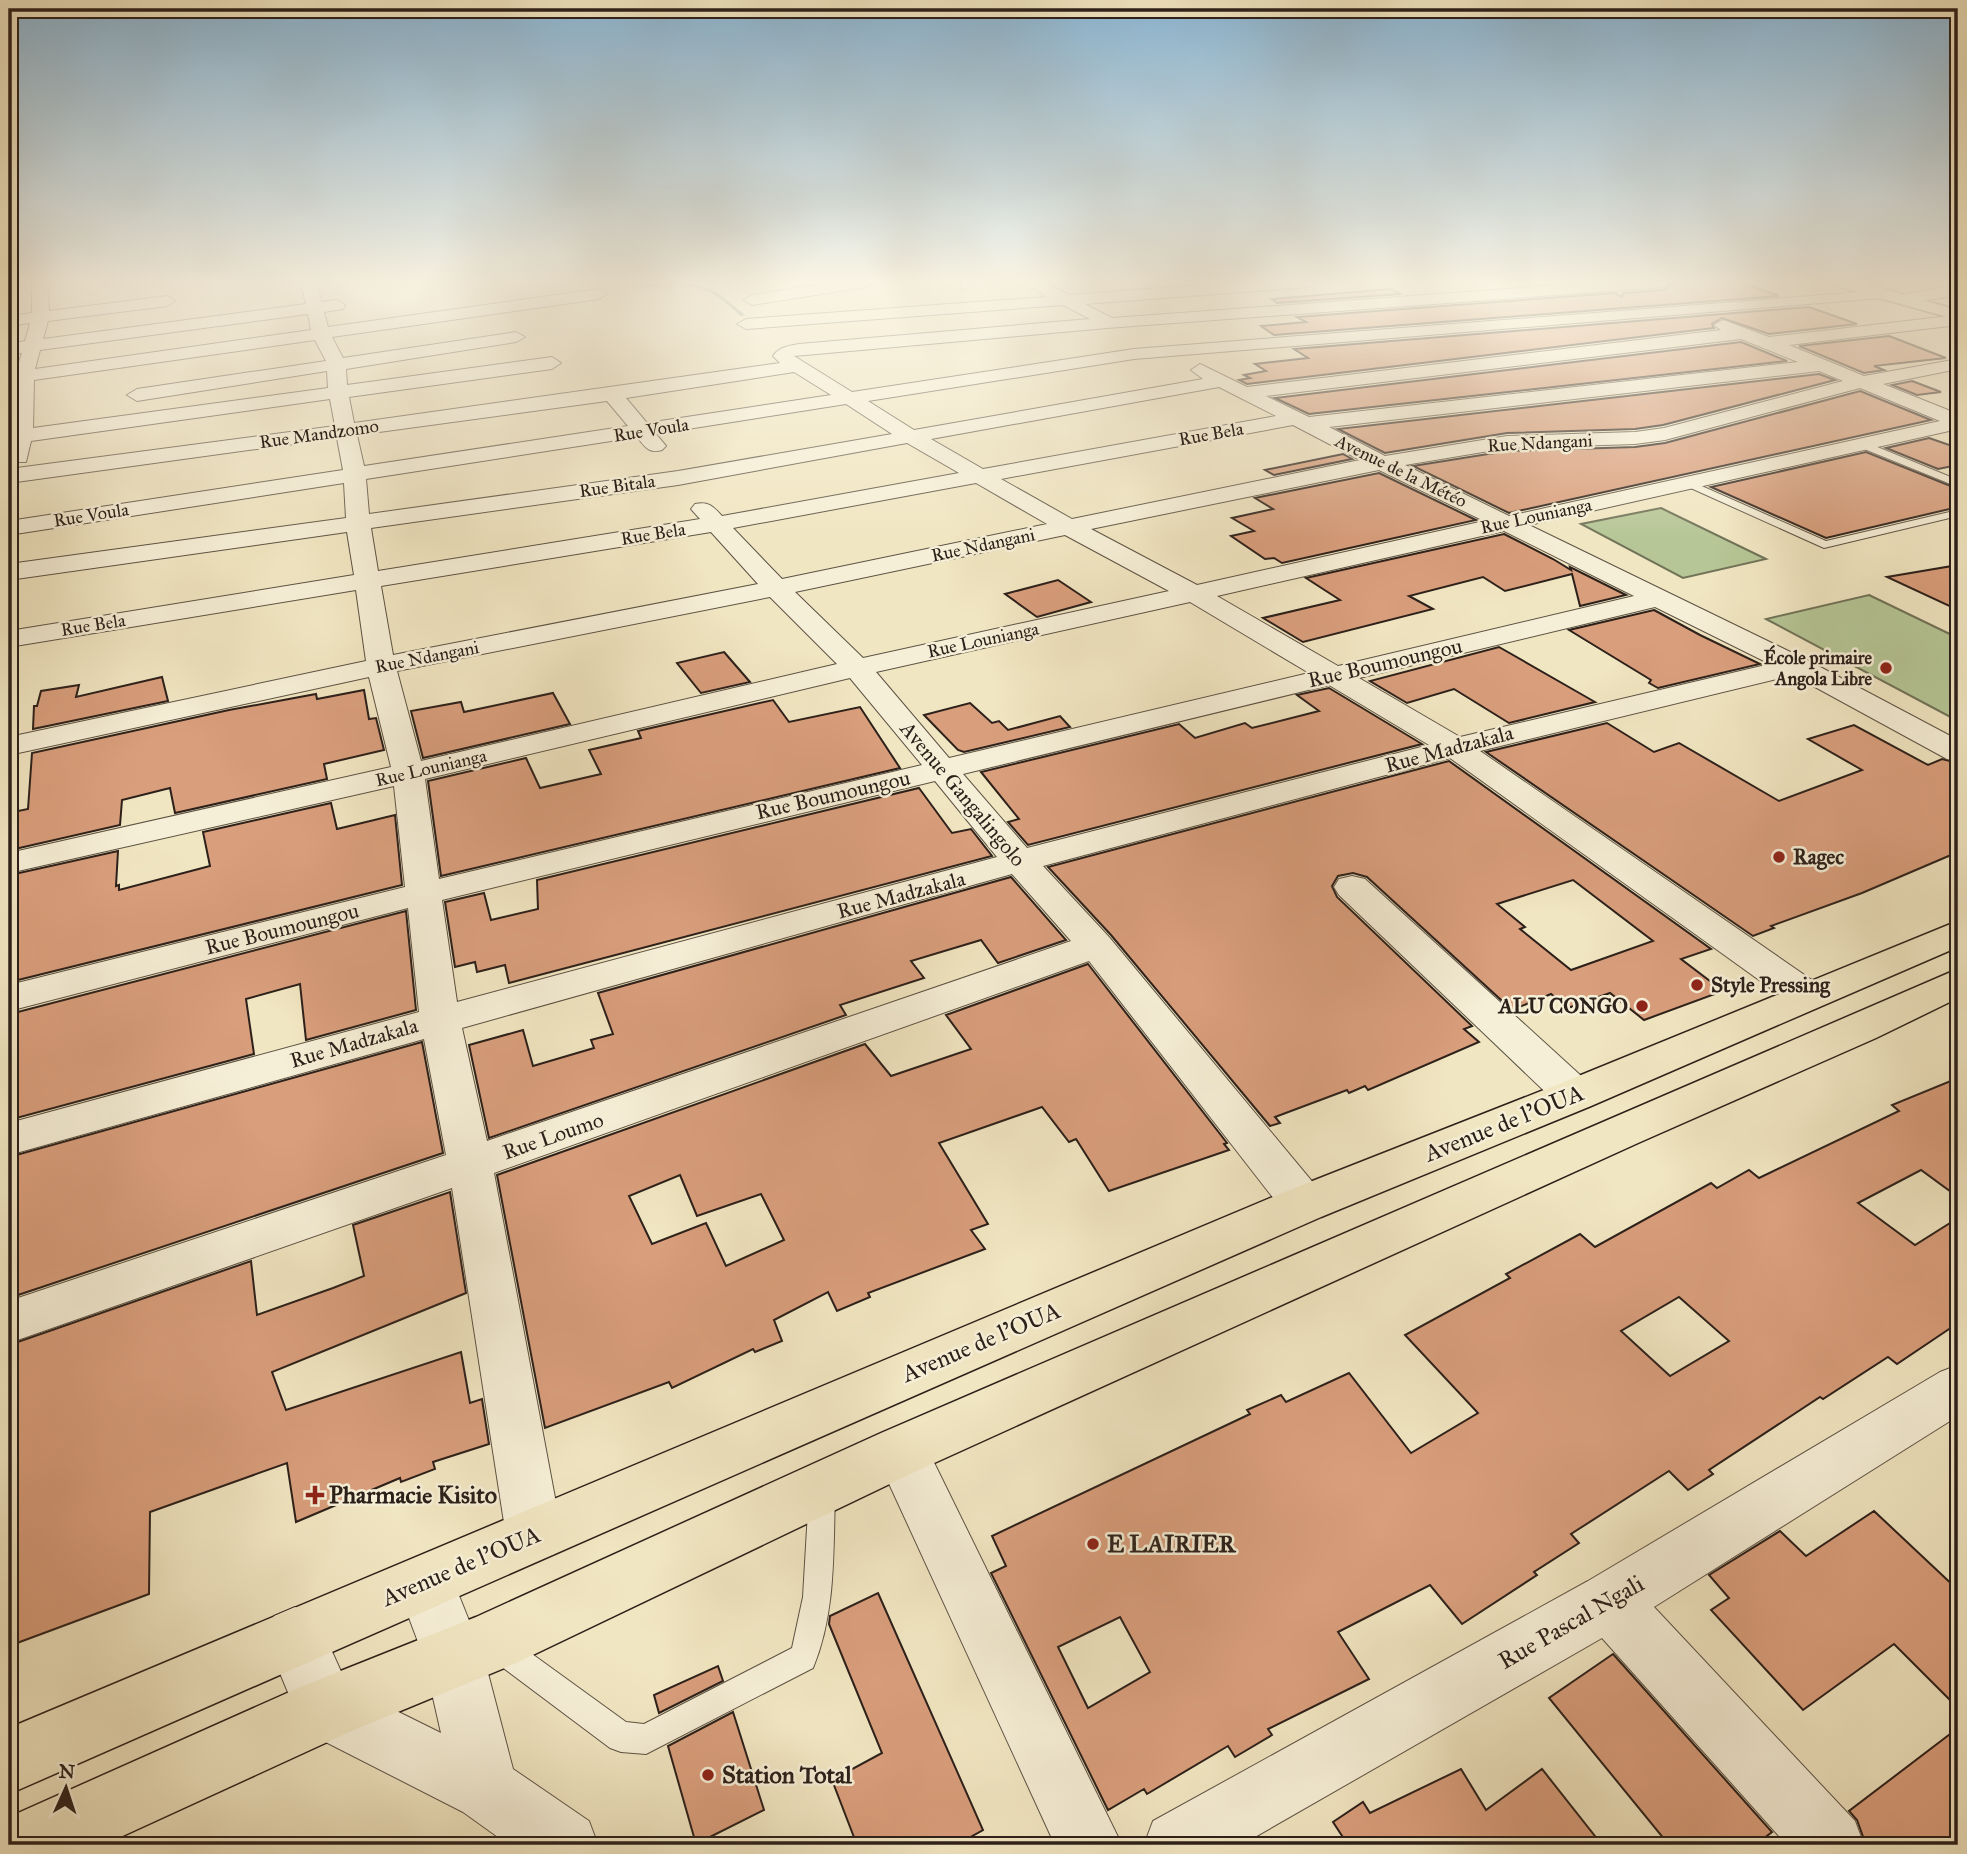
<svg xmlns="http://www.w3.org/2000/svg" width="1967" height="1854" viewBox="0 0 1967 1854" font-family="'IM FELL Great Primer',serif">
  <style>
    .green { fill: #b6c696; stroke: #717358; stroke-width: 2 }
    .lines { fill: none; stroke-linecap: round; stroke-linejoin: round }
    .stream { fill: #727e7c; fill-rule: evenodd }
    .building { fill: #d99e7c; stroke: #2c201a; stroke-width: 2; fill-rule: evenodd }
    .service-casing { stroke: #5d5244; stroke-width: 2 }
    .minor-casing { stroke: #5d5244; stroke-width: 2 }
    .tertiary-casing { stroke: #5d5244; stroke-width: 3 }
    .primary-casing { stroke: #2c201a; stroke-width: 3 }
    .service { fill: #f6efd7; fill-rule: evenodd }
    .minor { fill: #f6efd7; fill-rule: evenodd }
    .tertiary { fill: #f6efd7; fill-rule: evenodd }
    .primary { fill: #f1e6c2; fill-rule: evenodd }
    .poi-dot { fill: #8f2418; stroke: #f6efd7; stroke-width: 2.5 }
    .labels { text-anchor: middle; dominant-baseline: central; stroke-width: 5; stroke-linejoin: round; paint-order: stroke }
    .far-street-label { font-size: 18px; fill: #2c201a; stroke: #f6efd7 }
    .far-poi-label { font-size: 18px; font-weight: bold; fill: #2c201a; stroke: #f6efd7; text-anchor: end }
    .street-label { font-size: 21px; fill: #2c201a; stroke: #f6efd7 }
    .poi-label { font-size: 21px; font-weight: bold; fill: #2c201a; stroke: #f6efd7; text-anchor: start }
    .near-street-label { font-size: 24px; fill: #2c201a; stroke: #f6efd7 }
    .near-poi-label { font-size: 24px; font-weight: bold; fill: #2c201a; stroke: #f6efd7; text-anchor: start }
  </style>
  <rect width="100%" height="100%" fill="#f1e6c2"/>
  <filter id="stains"><feTurbulence type="fractalNoise" baseFrequency=".00286" numOctaves="4"/><feColorMatrix values="0 0 0 0 .2 0 0 0 0 .09 0 0 0 0 .02 0 0 0 .5 -.17"/></filter>
  <radialGradient id="worn" r=".72"><stop offset=".6" stop-color="#630" stop-opacity="0"/><stop offset="1" stop-color="#630" stop-opacity=".3"/></radialGradient>
  <g class="green">
    <path d="M 1661,508 L 1766,559 L 1683,578 L 1581,524 Z"/>
    <path d="M 1869,595 L 1958,638 L 1958,721 L 1766,619 Z"/>
  </g>
  <g class="lines">
    <path class="stream" d="M 617,282 L 687,283 L 699,285 L 718,293 L 745,315 L 741,316 C 730,307 719,295 705,290 C 677,279 643,293 617,282 Z"/>
  </g>
  <g class="building">
    <path d="M 1674,282 L 1741,282 L 1779,296 L 1274,335 L 1261,326 L 1306,322 L 1297,317 L 1615,293 L 1622,297 L 1623,293 L 1664,290 Z"/>
    <path d="M 1390,289 L 1401,294 L 1277,303 L 1272,299 Z"/>
    <path d="M 1809,307 L 1857,324 L 1769,334 L 1722,318 L 1712,324 L 1714,328 L 1247,384 L 1239,380 L 1250,378 L 1244,375 L 1266,371 L 1255,364 L 1308,358 L 1294,349 Z"/>
    <path d="M 1889,336 L 1946,358 L 1874,366 L 1884,370 L 1864,373 L 1799,346 Z"/>
    <path d="M 1741,342 L 1787,361 L 1309,414 L 1275,398 Z"/>
    <path d="M 1819,374 L 1835,380 L 1663,425 L 1635,429 L 1507,433 L 1385,453 L 1338,429 Z"/>
    <path d="M 1912,381 L 1941,392 L 1917,395 L 1892,385 Z"/>
    <path d="M 1860,391 L 1931,420 L 1509,513 L 1413,466 L 1507,451 L 1635,447 L 1665,443 Z"/>
    <path d="M 1929,438 L 1958,448 L 1958,465 L 1938,469 L 1886,448 Z"/>
    <path d="M 1866,452 L 1958,489 L 1958,507 L 1826,538 L 1711,487 Z"/>
    <path d="M 1343,454 L 1352,459 L 1274,475 L 1265,470 Z"/>
    <path d="M 1379,473 L 1476,520 L 1282,563 L 1274,558 L 1265,559 L 1231,536 L 1254,531 L 1232,518 L 1273,509 L 1255,498 Z"/>
    <path d="M 1504,534 L 1553,559 L 1571,570 L 1570,567 L 1626,595 L 1580,606 L 1572,574 L 1505,591 L 1483,577 L 1409,596 L 1433,609 L 1303,642 L 1263,618 L 1340,600 L 1306,578 Z"/>
    <path d="M 1958,565 L 1958,610 L 1887,577 Z"/>
    <path d="M 1058,580 L 1091,602 L 1037,617 L 1005,594 Z"/>
    <path d="M 1654,610 L 1700,635 L 1760,664 L 1658,688 L 1649,683 L 1651,680 L 1569,630 Z"/>
    <path d="M 1499,647 L 1595,702 L 1509,723 L 1454,689 L 1407,703 L 1370,681 Z"/>
    <path d="M 724,652 L 750,682 L 701,693 L 677,663 Z"/>
    <path d="M 162,677 L 168,701 L 33,729 L 34,706 L 37,706 L 41,691 L 79,685 L 76,697 Z"/>
    <path d="M 1329,688 L 1422,744 L 1028,845 L 1008,822 L 1019,819 L 981,772 L 1179,724 L 1195,738 L 1245,723 L 1252,728 L 1319,711 L 1297,695 Z"/>
    <path d="M 364,690 L 369,719 L 376,718 L 384,750 L 324,764 L 327,779 L 175,813 L 170,788 L 122,800 L 120,825 L 15,849 L 18,811 L 28,809 L 32,753 L 229,710 L 316,694 L 317,699 Z"/>
    <path d="M 553,693 L 570,724 L 423,758 L 411,711 L 461,702 L 464,712 Z"/>
    <path d="M 773,700 L 789,722 L 860,707 L 900,768 L 441,876 L 428,781 L 526,758 L 540,788 L 601,774 L 589,750 L 641,738 L 638,731 Z"/>
    <path d="M 970,703 L 992,723 L 999,721 L 1008,730 L 1060,716 L 1070,727 L 964,752 L 958,750 L 924,715 Z"/>
    <path d="M 1607,723 L 1654,752 L 1679,743 L 1779,801 L 1862,770 L 1808,739 L 1854,725 L 1928,765 L 1942,759 L 1958,763 L 1958,852 L 1862,893 L 1771,926 L 1774,928 L 1753,936 L 1486,752 Z"/>
    <path d="M 1449,761 L 1711,949 L 1681,959 L 1723,991 L 1644,1020 L 1610,993 L 1568,1008 L 1551,994 L 1512,1010 L 1367,877 L 1353,873 L 1338,876 L 1332,886 L 1337,897 L 1472,1026 L 1464,1029 L 1479,1042 L 1368,1090 L 1365,1086 L 1349,1093 L 1347,1090 L 1275,1117 L 1280,1123 L 1270,1126 L 1111,935 L 1048,867 ZM 1573,880 L 1653,941 L 1571,970 L 1520,929 L 1525,927 L 1497,904 Z"/>
    <path d="M 919,788 L 952,833 L 971,829 L 992,856 L 509,983 L 505,965 L 477,972 L 475,962 L 455,967 L 445,902 L 484,893 L 491,920 L 538,909 L 537,880 Z"/>
    <path d="M 331,803 L 337,829 L 395,815 L 402,885 L 10,982 L 10,875 L 118,851 L 116,886 L 119,885 L 119,890 L 210,866 L 203,832 Z"/>
    <path d="M 1011,877 L 1066,940 L 998,963 L 981,940 L 911,961 L 924,978 L 840,1005 L 846,1015 L 489,1138 L 469,1045 L 523,1030 L 533,1066 L 594,1048 L 591,1040 L 613,1034 L 598,993 Z"/>
    <path d="M 406,911 L 416,1010 L 306,1040 L 300,984 L 246,999 L 254,1054 L 9,1120 L 10,1014 Z"/>
    <path d="M 1088,964 L 1227,1143 L 1224,1144 L 1229,1150 L 1109,1191 L 1076,1139 L 1069,1142 L 1042,1107 L 939,1143 L 988,1224 L 971,1230 L 985,1249 L 868,1293 L 870,1297 L 837,1311 L 828,1292 L 774,1320 L 782,1341 L 755,1352 L 753,1349 L 672,1388 L 669,1382 L 545,1428 L 497,1175 L 865,1044 L 891,1076 L 971,1049 L 946,1015 ZM 680,1175 L 697,1216 L 761,1194 L 784,1240 L 726,1266 L 706,1223 L 652,1244 L 629,1196 Z"/>
    <path d="M 422,1042 L 443,1153 L 9,1298 L 9,1157 Z"/>
    <path d="M 1958,1078 L 1958,1197 L 1921,1170 L 1858,1203 L 1915,1245 L 1958,1218 L 1958,1323 L 1897,1364 L 1888,1357 L 1823,1399 L 1820,1397 L 1709,1470 L 1713,1474 L 1688,1490 L 1669,1471 L 1571,1534 L 1579,1543 L 1534,1572 L 1537,1575 L 1462,1624 L 1430,1585 L 1338,1632 L 1369,1679 L 1268,1729 L 1272,1735 L 1235,1757 L 1228,1746 L 1147,1794 L 1144,1789 L 1108,1810 L 991,1573 L 1006,1566 L 992,1536 L 1250,1414 L 1247,1410 L 1281,1395 L 1286,1402 L 1349,1373 L 1411,1453 L 1478,1413 L 1405,1335 L 1510,1278 L 1506,1274 L 1580,1234 L 1595,1247 L 1711,1183 L 1717,1188 L 1749,1170 L 1759,1178 L 1899,1111 L 1892,1105 ZM 1679,1297 L 1729,1341 L 1670,1376 L 1621,1331 ZM 1120,1617 L 1150,1672 L 1088,1708 L 1058,1647 Z"/>
    <path d="M 450,1192 L 466,1293 L 272,1372 L 286,1410 L 461,1352 L 470,1403 L 482,1399 L 489,1444 L 433,1462 L 435,1469 L 401,1482 L 400,1478 L 296,1522 L 287,1463 L 150,1512 L 149,1594 L 9,1646 L 9,1345 L 251,1261 L 257,1315 L 333,1288 L 364,1276 L 353,1225 Z"/>
    <path d="M 1874,1511 L 1958,1590 L 1958,1708 L 1894,1644 L 1803,1710 L 1711,1610 L 1729,1598 L 1709,1575 L 1780,1531 L 1806,1556 Z"/>
    <path d="M 878,1593 L 983,1830 L 956,1845 L 857,1845 L 832,1780 L 882,1753 L 829,1624 L 830,1616 Z"/>
    <path d="M 1613,1654 L 1772,1832 L 1755,1845 L 1669,1845 L 1549,1698 Z"/>
    <path d="M 718,1666 L 723,1681 L 659,1713 L 654,1695 Z"/>
    <path d="M 733,1712 L 764,1810 L 696,1844 L 668,1746 Z"/>
    <path d="M 1958,1728 L 1958,1845 L 1866,1845 L 1857,1820 L 1849,1811 Z"/>
    <path d="M 1461,1769 L 1486,1810 L 1542,1769 L 1602,1845 L 1348,1845 L 1333,1822 L 1363,1802 L 1370,1813 Z"/>
  </g>
  <g class="lines">
    <defs>
      <g id="service">
        <path d="M 962,282 L 977,282 L 963,290 L 959,288 Z"/>
        <path d="M 1857,442 L 1865,442 L 1958,480 L 1958,487 L 1857,446 Z"/>
        <path d="M 1688,480 L 1826,541 L 1958,510 L 1958,516 L 1824,548 L 1684,485 L 1684,481 Z"/>
        <path d="M 822,1482 L 831,1485 L 835,1494 C 833,1552 836,1613 813,1668 L 646,1754 L 621,1752 L 610,1748 L 490,1658 L 486,1648 L 490,1638 L 500,1634 L 510,1638 L 626,1722 L 644,1724 L 792,1648 L 803,1597 L 809,1494 L 813,1485 Z"/>
      </g>
      <g id="minor">
        <path d="M 32,282 L 47,283 L 49,311 L 167,296 L 175,301 L 167,306 L 48,321 L 43,339 L 306,304 L 301,285 L 303,282 L 315,282 L 322,302 L 337,300 L 345,305 L 343,309 L 324,312 L 328,327 L 599,289 L 607,294 L 599,299 L 332,337 L 343,358 L 516,332 L 525,337 L 516,342 L 346,369 L 347,385 L 552,357 L 561,363 L 552,369 L 349,397 L 354,423 L 780,363 L 773,356 C 779,347 788,346 799,344 L 1090,319 L 1063,305 L 746,329 L 737,324 L 746,319 L 1047,297 L 1024,282 L 1044,282 L 1069,295 L 1246,282 L 1316,282 L 1308,287 L 1085,304 L 1112,318 L 1602,282 L 1672,282 L 1664,287 L 1107,328 L 794,356 L 852,392 L 1134,349 L 1887,290 L 1889,293 L 1881,298 L 1134,359 L 868,401 L 914,430 L 1203,379 L 1191,370 L 1200,364 L 1247,387 L 1721,330 L 1714,325 L 1723,320 L 1769,337 L 1958,315 L 1958,325 L 1789,345 L 1864,376 L 1958,359 L 1958,369 L 1883,384 L 1958,414 L 1958,429 L 1529,525 L 1807,660 L 1958,740 L 1958,761 L 1947,759 L 1793,675 L 1480,751 L 1822,987 L 1827,996 L 1822,1005 L 1808,1009 L 1794,1005 L 1450,758 L 1043,866 L 1109,937 L 1320,1191 L 1327,1204 L 1320,1217 L 1304,1222 L 1288,1217 L 1089,961 L 494,1173 L 562,1535 L 554,1554 L 534,1562 L 514,1554 L 506,1535 L 452,1188 L 9,1343 L 9,1301 L 446,1155 L 424,1039 L 9,1155 L 9,1123 L 419,1012 L 408,908 L 9,1011 L 9,985 L 405,887 L 394,786 L 9,873 L 9,853 L 391,767 L 369,677 L 9,755 L 9,737 L 366,661 L 356,590 L 9,647 L 9,631 L 354,575 L 347,532 L 9,580 L 9,564 L 346,518 L 344,483 L 9,535 L 9,521 L 343,470 L 337,438 L 9,483 L 9,469 L 335,426 L 330,399 L 31,441 L 26,462 L 10,462 L 9,448 L 15,412 L 15,383 L 9,384 L 9,372 L 16,371 L 22,353 L 9,354 L 9,344 L 25,341 L 30,323 L 9,326 L 9,316 L 32,313 ZM 308,314 L 311,330 L 35,369 L 40,350 ZM 1741,339 L 1798,362 L 1309,417 L 1266,396 ZM 315,340 L 326,361 L 137,389 L 127,395 L 137,401 L 327,371 L 328,388 L 33,428 L 34,380 ZM 1819,371 L 1843,381 L 1664,428 L 1635,432 L 1507,436 L 1385,456 L 1329,427 ZM 794,372 L 831,395 L 647,423 L 626,398 ZM 1219,387 L 1276,416 L 983,469 L 931,439 ZM 1860,388 L 1940,421 L 1509,516 L 1405,465 L 1507,448 L 1635,444 L 1665,440 ZM 607,401 L 628,426 L 364,466 L 357,435 ZM 846,404 L 892,434 L 678,471 L 369,514 L 366,479 L 637,437 C 645,447 649,454 662,450 L 666,446 L 656,434 ZM 1293,425 L 1360,460 L 1072,519 L 1001,479 ZM 907,443 L 959,473 L 722,516 C 713,506 708,501 695,504 L 691,509 L 700,519 L 378,571 L 371,528 L 678,485 ZM 1379,470 L 1484,521 L 1197,585 L 1091,529 ZM 976,483 L 1047,524 L 782,579 L 733,528 ZM 1504,531 L 1634,596 L 1338,666 L 1217,596 ZM 711,532 L 758,584 L 393,655 L 381,586 ZM 1065,535 L 1169,591 L 863,658 L 795,592 ZM 770,597 L 837,664 L 421,761 L 397,671 ZM 1190,602 L 1309,673 L 949,758 L 876,672 ZM 1655,607 L 1770,664 L 1460,737 L 1359,678 ZM 850,678 L 922,765 L 439,879 L 425,779 ZM 1329,685 L 1429,745 L 1027,848 L 963,774 ZM 935,781 L 997,857 L 457,1002 L 442,900 ZM 1012,874 L 1071,941 L 487,1141 L 462,1028 Z"/>
        <path d="M 836,282 L 873,282 L 865,287 L 752,305 L 744,300 L 752,295 Z"/>
        <path d="M 1958,285 L 1958,295 L 1905,304 L 1897,299 L 1905,294 Z"/>
        <path d="M 1352,876 L 1365,879 L 1590,1084 L 1596,1095 L 1590,1106 L 1575,1110 L 1560,1106 L 1339,895 L 1334,887 L 1339,879 Z"/>
        <path d="M 1958,1365 L 1958,1416 L 1654,1607 L 1855,1821 L 1864,1845 L 1787,1845 L 1602,1638 L 1241,1845 L 1144,1845 L 1153,1821 L 1588,1581 L 1940,1372 Z"/>
        <path d="M 901,1426 L 920,1434 L 1122,1845 L 1055,1845 L 874,1451 L 882,1434 Z"/>
        <path d="M 425,1554 L 446,1563 L 484,1658 L 513,1769 L 589,1821 L 598,1845 L 509,1845 L 463,1812 L 304,1731 L 265,1637 L 274,1616 L 295,1607 L 316,1616 L 348,1687 L 441,1733 L 424,1658 L 396,1583 L 404,1563 Z"/>
      </g>
      <path id="tertiary" d="M 1834,282 L 1860,282 L 1958,310 L 1958,320 L 1836,286 Z"/>
      <g id="primary">
        <path d="M 1958,921 L 1958,947 L 1591,1106 L 1321,1217 L 9,1794 L 9,1728 L 1287,1191 L 1559,1084 Z"/>
        <path d="M 1958,969 L 1958,998 L 1876,1038 L 1638,1143 L 921,1469 L 514,1664 L 347,1733 L 103,1845 L 9,1845 L 9,1817 L 303,1686 L 476,1617 L 881,1433 Z"/>
      </g>
    </defs>
    <use href="#service" class="service-casing"/>
    <use href="#minor" class="minor-casing"/>
    <use href="#tertiary" class="tertiary-casing"/>
    <use href="#primary" class="primary-casing"/>
    <use href="#service" class="service"/>
    <use href="#minor" class="minor"/>
    <use href="#tertiary" class="tertiary"/>
    <use href="#primary" class="primary"/>
  </g>
  <linearGradient id="sky" x2="0" y2="1"><stop stop-color="#8bb8d7"/><stop offset="0.52" stop-color="#f9f4e4"/><stop offset="1" stop-color="#f9f4e4" stop-opacity="0"/></linearGradient>
  <rect width="1967" height="541" fill="url(#sky)"/>
  <g class="poi-dot">
    <circle cx="1886" cy="668" r="7"/>
    <circle cx="1779" cy="857" r="7"/>
    <circle cx="1697" cy="985" r="7"/>
    <circle cx="1642" cy="1006" r="7"/>
    <path d="M311.5 1484.5h7v7h7v7h-7v7h-7v-7h-7v-7h7z"/>
    <circle cx="1093" cy="1544" r="7"/>
    <circle cx="708" cy="1775" r="7"/>
  </g>
  <g class="labels">
    <g class="far-street-label">
      <text transform="translate(651 430) rotate(-9)">Rue Voula</text>
      <text transform="translate(319 434) rotate(-8)">Rue Mandzomo</text>
      <text transform="translate(1211 434) rotate(-10)">Rue Bela</text>
      <text transform="translate(1540 443) rotate(-3)">Rue Ndangani</text>
      <text transform="translate(1401 471) rotate(26)">Avenue de la Météo</text>
      <text transform="translate(617 486) rotate(-8)">Rue Bitala</text>
      <text transform="translate(91 515) rotate(-9)">Rue Voula</text>
      <text transform="translate(1536 516) rotate(-12)">Rue Lounianga</text>
      <text transform="translate(653 534) rotate(-9)">Rue Bela</text>
      <text transform="translate(983 545) rotate(-12)">Rue Ndangani</text>
      <text transform="translate(93 625) rotate(-9)">Rue Bela</text>
      <text transform="translate(983 640) rotate(-12)">Rue Lounianga</text>
      <text transform="translate(427 657) rotate(-11)">Rue Ndangani</text>
      <text transform="translate(431 768) rotate(-13)">Rue Lounianga</text>
    </g>
    <g class="far-poi-label">
      <text x="1872" y="658">École primaire<tspan x="1872" dy="21">Angola Libre</tspan></text>
    </g>
    <g class="street-label">
      <text transform="translate(1385 663) rotate(-13)">Rue Boumoungou</text>
      <text transform="translate(1449 749) rotate(-15)">Rue Madzakala</text>
      <text transform="translate(963 794) rotate(50)">Avenue Gangalingolo</text>
      <text transform="translate(833 795) rotate(-13)">Rue Boumoungou</text>
      <text transform="translate(901 895) rotate(-15)">Rue Madzakala</text>
      <text transform="translate(282 929) rotate(-14)">Rue Boumoungou</text>
      <text transform="translate(354 1043) rotate(-16)">Rue Madzakala</text>
      <text transform="translate(553 1136) rotate(-19)">Rue Loumo</text>
    </g>
    <g class="poi-label">
      <text x="1793" y="857">Ragec</text>
      <text x="1711" y="985">Style Pressing</text>
      <text x="1628" y="1006" text-anchor="end">ALU CONGO</text>
    </g>
    <g class="near-street-label">
      <text transform="translate(1504 1123) rotate(-22)">Avenue de l'OUA</text>
      <text transform="translate(981 1342) rotate(-23)">Avenue de l'OUA</text>
      <text transform="translate(461 1566) rotate(-23)">Avenue de l'OUA</text>
      <text transform="translate(1571 1622) rotate(-30)">Rue Pascal Ngali</text>
    </g>
    <g class="near-poi-label">
      <text x="329" y="1495">Pharmacie Kisito</text>
      <text x="1107" y="1544">E LAIRIER</text>
      <text x="722" y="1775">Station Total</text>
    </g>
  </g>
  <rect width="1967" height="1854" fill="none" stroke="#f1e6c2" stroke-width="35"/>
  <rect x="10" y="10" width="1946" height="1833" fill="none" stroke="#2c201a" stroke-width="3.5"/>
  <rect x="18" y="18" width="1932" height="1819" fill="none" stroke="#2c201a" stroke-width="2"/>
  <g transform="translate(66 1788) rotate(3)" stroke="#f6efd7" stroke-width="5" paint-order="stroke">
  <path d="M0-5L12 26L0 18L-12 26Z" fill="#2c201a"/>
  <text y="-10" font-size="19" font-weight="bold" text-anchor="middle" fill="#2c201a">N</text>
  </g>
  <rect width="100%" height="100%" filter="url(#stains)"/>
  <rect width="100%" height="100%" fill="url(#worn)"/>
</svg>
